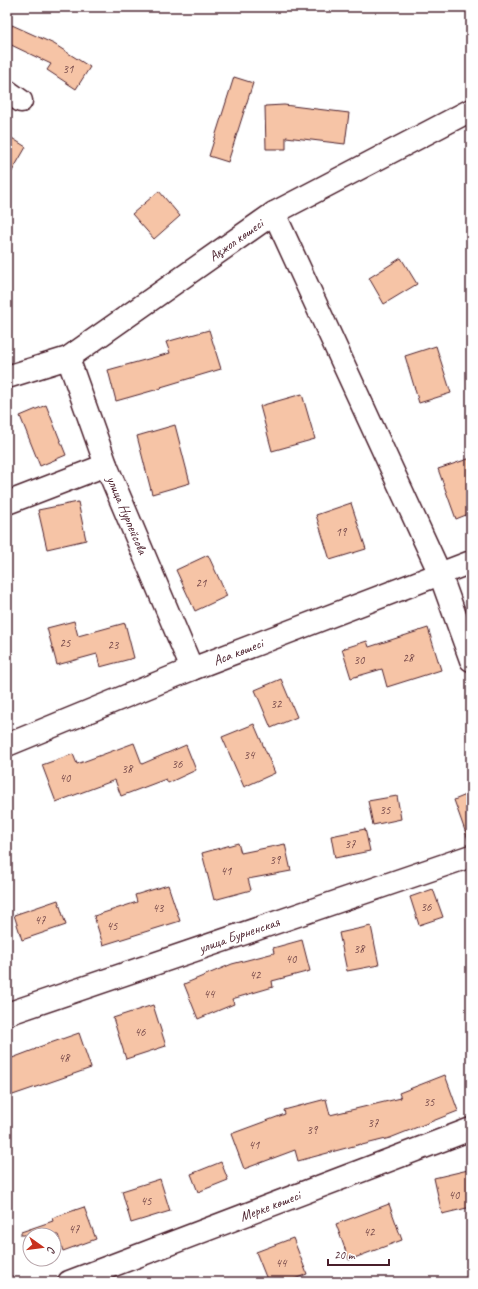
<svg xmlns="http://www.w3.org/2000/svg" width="478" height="1289" viewBox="0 0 478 1289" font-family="Caveat,sans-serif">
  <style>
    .building { fill: #f6c4a6; stroke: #4a1f2b }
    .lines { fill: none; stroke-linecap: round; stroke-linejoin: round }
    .minor-casing { stroke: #4a1f2b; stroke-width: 25 }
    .minor { stroke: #fff; stroke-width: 22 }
    .labels { text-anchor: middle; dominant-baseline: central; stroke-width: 3.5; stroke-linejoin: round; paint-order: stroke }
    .number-label { font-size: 12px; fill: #75484a }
    .street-label { font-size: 14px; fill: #4a1f2b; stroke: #fff }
  </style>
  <rect width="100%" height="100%" fill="#fff"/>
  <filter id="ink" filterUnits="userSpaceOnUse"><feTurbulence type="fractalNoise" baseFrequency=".025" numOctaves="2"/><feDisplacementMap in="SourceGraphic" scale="8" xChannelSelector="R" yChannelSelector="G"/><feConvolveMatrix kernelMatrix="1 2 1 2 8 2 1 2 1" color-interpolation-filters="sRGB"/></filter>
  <g filter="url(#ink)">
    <g class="building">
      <path d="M 12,25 L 54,44 L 90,67 L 76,89 L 47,70 L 51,64 L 7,43 L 7,36 Z"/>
      <path d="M 234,77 L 253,83 L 228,162 L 209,156 Z"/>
      <path d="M 284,105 L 349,113 L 345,144 L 286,137 L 286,149 L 266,149 L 265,106 Z"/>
      <path d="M 7,135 L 26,147 L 7,180 Z"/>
      <path d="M 159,191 L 180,216 L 154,239 L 132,214 Z"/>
      <path d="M 401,258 L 417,284 L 384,304 L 369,278 Z"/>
      <path d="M 209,330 L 221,369 L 161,387 L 162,388 L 116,401 L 108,370 L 170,353 L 166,342 Z"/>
      <path d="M 436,346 L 451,393 L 419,403 L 405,356 Z"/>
      <path d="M 302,394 L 315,439 L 272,451 L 260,406 Z"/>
      <path d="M 46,405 L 66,455 L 40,466 L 20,416 Z"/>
      <path d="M 175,425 L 190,483 L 152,494 L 137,436 Z"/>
      <path d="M 471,458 L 471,513 L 456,519 L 438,469 Z"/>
      <path d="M 78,502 L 86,540 L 47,549 L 38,510 Z"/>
      <path d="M 351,503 L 366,549 L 330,560 L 316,515 Z"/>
      <path d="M 208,555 L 227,596 L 195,611 L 176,570 Z"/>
      <path d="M 74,621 L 78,636 L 125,623 L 134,658 L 100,667 L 97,654 L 57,665 L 47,628 Z"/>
      <path d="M 428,628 L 441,670 L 387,687 L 382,669 L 351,678 L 342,649 L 367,641 L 369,647 Z"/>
      <path d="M 281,679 L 297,717 L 271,728 L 255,690 Z"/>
      <path d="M 254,724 L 275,773 L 244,787 L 222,737 Z"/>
      <path d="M 134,743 L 142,764 L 186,745 L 196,770 L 168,783 L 166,779 L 121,796 L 115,780 L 56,802 L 42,765 L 73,754 L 77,764 Z"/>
      <path d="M 471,793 L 471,842 L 469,842 L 454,800 Z"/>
      <path d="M 397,796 L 401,819 L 373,825 L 368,801 Z"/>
      <path d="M 365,829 L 370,851 L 335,858 L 331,836 Z"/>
      <path d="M 238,843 L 241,853 L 285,844 L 291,871 L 248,879 L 251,890 L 214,900 L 202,853 Z"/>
      <path d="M 168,885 L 180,921 L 103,945 L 94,916 L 137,902 L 135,895 Z"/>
      <path d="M 433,889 L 443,917 L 419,925 L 410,897 Z"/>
      <path d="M 58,900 L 66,925 L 22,940 L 14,915 Z"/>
      <path d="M 371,926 L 379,965 L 347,971 L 339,933 Z"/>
      <path d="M 302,940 L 310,971 L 272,981 L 273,987 L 232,999 L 234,1004 L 198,1019 L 184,984 L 232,964 L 274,953 L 273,948 Z"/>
      <path d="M 153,1005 L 166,1046 L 126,1059 L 113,1018 Z"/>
      <path d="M 79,1033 L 91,1068 L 7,1097 L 7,1060 L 36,1049 L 36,1048 Z"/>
      <path d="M 445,1075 L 458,1111 L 390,1138 L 362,1145 L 361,1144 L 298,1161 L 295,1150 L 244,1169 L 231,1134 L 285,1114 L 284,1110 L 326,1099 L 330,1115 L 401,1098 L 399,1093 Z"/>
      <path d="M 221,1162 L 228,1180 L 198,1192 L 191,1174 Z"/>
      <path d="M 468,1170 L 471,1183 L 471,1207 L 442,1214 L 434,1178 Z"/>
      <path d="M 160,1179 L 170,1211 L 131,1223 L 122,1191 Z"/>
      <path d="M 389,1204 L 402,1240 L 349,1260 L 336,1224 Z"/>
      <path d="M 84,1207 L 96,1239 L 63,1251 L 58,1235 L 21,1235 L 21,1232 L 53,1221 L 52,1218 Z"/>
      <path d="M 293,1238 L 307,1274 L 287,1282 L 268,1282 L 256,1252 Z"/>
    </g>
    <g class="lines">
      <defs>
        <g id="minor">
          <path d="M 7,91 L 21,101"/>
          <path d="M 274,213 L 440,574 L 471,660"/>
          <path d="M 68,358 L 106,465 L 192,669"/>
          <path d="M 7,377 L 68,358 L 274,213 L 471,110"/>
          <path d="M 7,503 L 106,465"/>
          <path d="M 7,745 L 192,669 L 471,562"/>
          <path d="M 7,1014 L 471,856"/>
          <path d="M 69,1282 L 471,1129"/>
        </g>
      </defs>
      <use href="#minor" class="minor-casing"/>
      <use href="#minor" class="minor"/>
    </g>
  </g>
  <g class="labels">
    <g class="number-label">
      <text x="68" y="69">31</text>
      <text x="341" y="532">19</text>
      <text x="201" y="583">21</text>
      <text x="65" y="643">25</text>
      <text x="113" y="645">23</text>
      <text x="408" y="658">28</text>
      <text x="359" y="660">30</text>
      <text x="276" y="704">32</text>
      <text x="249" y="755">34</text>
      <text x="177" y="764">36</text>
      <text x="127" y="769">38</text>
      <text x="65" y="778">40</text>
      <text x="385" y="810">35</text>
      <text x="350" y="844">37</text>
      <text x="275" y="860">39</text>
      <text x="226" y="871">41</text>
      <text x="426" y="907">36</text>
      <text x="158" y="908">43</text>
      <text x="40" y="920">47</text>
      <text x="112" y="926">45</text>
      <text x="359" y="949">38</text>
      <text x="291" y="959">40</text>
      <text x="255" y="975">42</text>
      <text x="209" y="994">44</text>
      <text x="140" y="1032">46</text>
      <text x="64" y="1058">48</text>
      <text x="429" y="1102">35</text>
      <text x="373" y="1123">37</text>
      <text x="312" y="1130">39</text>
      <text x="254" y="1145">41</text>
      <text x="454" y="1195">40</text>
      <text x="146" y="1201">45</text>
      <text x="74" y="1229">47</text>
      <text x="369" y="1232">42</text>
      <text x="281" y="1263">44</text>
    </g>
    <g class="street-label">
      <text transform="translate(236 240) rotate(-35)">Ақжол көшесі</text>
      <text transform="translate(127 515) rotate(67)">улица Нурпейсова</text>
      <text transform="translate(238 652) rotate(-21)">Аса көшесі</text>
      <text transform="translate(239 935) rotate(-19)">улица Бурненская</text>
      <text transform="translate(270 1206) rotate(-21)">Мерке көшесі</text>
    </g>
  </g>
  <rect width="478" height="1289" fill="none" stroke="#fff" stroke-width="24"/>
  <rect x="12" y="12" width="454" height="1265" fill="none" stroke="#4a1f2b" stroke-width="1.5" filter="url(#ink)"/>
  <g transform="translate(42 1247) rotate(104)"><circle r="19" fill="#ffffff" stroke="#b7a5aa"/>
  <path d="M0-3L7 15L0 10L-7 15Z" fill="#c8321e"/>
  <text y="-6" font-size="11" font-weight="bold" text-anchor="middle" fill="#4a1f2b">С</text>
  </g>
  <path d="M328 1259v6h61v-6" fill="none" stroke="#4a1f2b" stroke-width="2"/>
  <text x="334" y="1259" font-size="12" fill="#4a1f2b" stroke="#ffffff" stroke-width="3" paint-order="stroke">20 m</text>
</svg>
